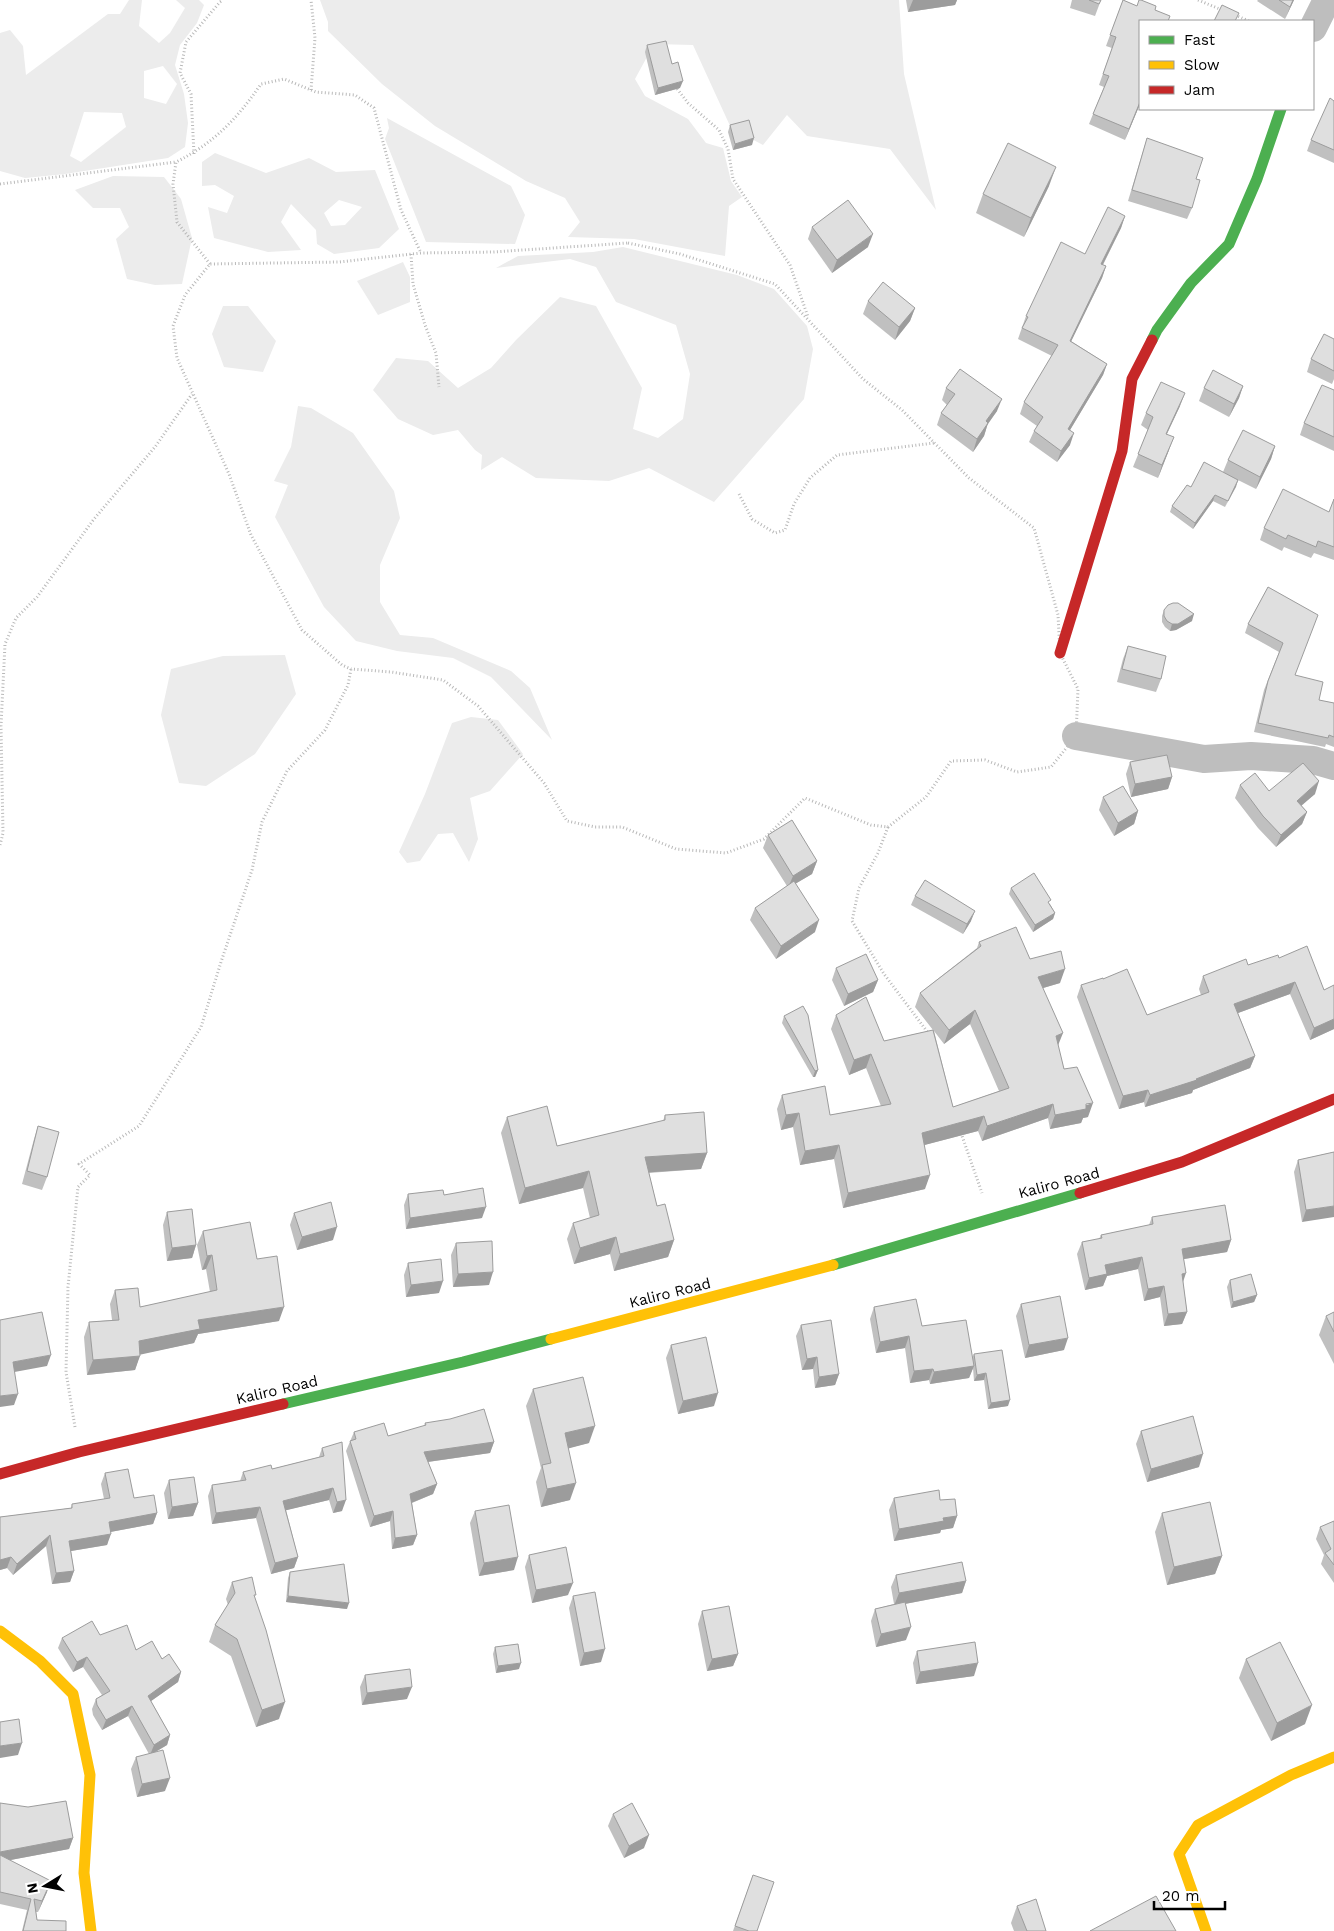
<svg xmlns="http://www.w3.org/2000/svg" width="1334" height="1931" viewBox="0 0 1334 1931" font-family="'Work Sans',sans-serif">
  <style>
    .green { fill: #ececec; fill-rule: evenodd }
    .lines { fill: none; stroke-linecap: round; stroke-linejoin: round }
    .path { stroke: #b9b9b9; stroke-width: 3; stroke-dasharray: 1 2.5; stroke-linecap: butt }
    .street { stroke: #bebebe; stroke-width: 28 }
    .fast { stroke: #4caf50; stroke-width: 11 }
    .slow { stroke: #ffc107; stroke-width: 11 }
    .jam { stroke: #c62828; stroke-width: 11 }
    .wall { fill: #c0c0c0; fill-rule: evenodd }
    .shaded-wall { fill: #9c9c9c }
    .building { fill: #dfdfdf; stroke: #9c9c9c }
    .labels { text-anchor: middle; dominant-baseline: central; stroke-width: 4; stroke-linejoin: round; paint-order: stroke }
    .street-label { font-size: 15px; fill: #000; stroke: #fff }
  </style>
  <rect width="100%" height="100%" fill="#fff"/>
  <g class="green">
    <path d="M 129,0 L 142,0 L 139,26 L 159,43 L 170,33 L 185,8 L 176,0 L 199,0 L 204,5 L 197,23 L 180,45 L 175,65 L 184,94 L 188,123 L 185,147 L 168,158 L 65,174 L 25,178 L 0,171 L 0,33 L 10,30 L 23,46 L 26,75 L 108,14 L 120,14 ZM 163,66 L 177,84 L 166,104 L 144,98 L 144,71 ZM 84,112 L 122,113 L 126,127 L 81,162 L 70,156 Z"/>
    <path d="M 320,0 L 899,0 L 904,74 L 936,210 L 890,149 L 807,136 L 787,115 L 763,145 L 731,128 L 693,45 L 654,44 L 635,79 L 645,96 L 688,119 L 706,143 L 723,148 L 731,181 L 742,197 L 729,206 L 725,256 L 634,239 L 568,237 L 580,222 L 565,198 L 526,181 L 435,126 L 382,84 L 328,31 L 328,22 Z"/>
    <path d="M 387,118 L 511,186 L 525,215 L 515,244 L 426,242 L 385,139 L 389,128 Z"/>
    <path d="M 215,153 L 266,173 L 309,158 L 336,172 L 375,170 L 399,229 L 379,248 L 334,254 L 317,244 L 316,230 L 291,204 L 281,222 L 301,250 L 268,252 L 214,238 L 208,207 L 227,213 L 234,196 L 215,185 L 202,186 L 202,162 ZM 339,200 L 362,207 L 345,225 L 331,226 L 324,213 Z"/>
    <path d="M 113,176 L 164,177 L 181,199 L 192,238 L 182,284 L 155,285 L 127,279 L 116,239 L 129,227 L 120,208 L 93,208 L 75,190 Z"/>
    <path d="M 623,247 L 737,275 L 774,289 L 807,326 L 813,349 L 804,399 L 714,502 L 649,468 L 609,481 L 536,478 L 502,457 L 481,470 L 482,455 L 475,450 L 458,430 L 433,435 L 398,419 L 373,390 L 396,358 L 428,361 L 458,388 L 491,368 L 516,340 L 560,297 L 596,306 L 642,388 L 633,429 L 658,438 L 683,419 L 690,374 L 676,325 L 616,302 L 596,267 L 570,259 L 496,268 L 518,256 L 593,252 Z"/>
    <path d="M 403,262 L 410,277 L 410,302 L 378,315 L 357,281 Z"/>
    <path d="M 223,306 L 248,306 L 276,341 L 263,372 L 224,367 L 212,334 Z"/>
    <path d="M 298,406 L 311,408 L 353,433 L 394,491 L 400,518 L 380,565 L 380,602 L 400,635 L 433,638 L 511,671 L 530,688 L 552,740 L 491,677 L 453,658 L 397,651 L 356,641 L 324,607 L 275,517 L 288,485 L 274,481 L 291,447 Z"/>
    <path d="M 285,655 L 296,694 L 255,754 L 206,786 L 179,783 L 161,715 L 171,669 L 223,656 Z"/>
    <path d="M 471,717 L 498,720 L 523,754 L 490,791 L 470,798 L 478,839 L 469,862 L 453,833 L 438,834 L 420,861 L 407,863 L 399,852 L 425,794 L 452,723 Z"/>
  </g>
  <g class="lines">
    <g class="path">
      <path d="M 1198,0 L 1222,10"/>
      <path d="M 1235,15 L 1249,21"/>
      <path d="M 675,86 L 688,103 L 719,130 L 728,149 L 733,179 L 790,265 L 808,317"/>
      <path d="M 311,90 L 315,38 L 311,0"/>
      <path d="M 194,154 L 191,94 L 180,73 L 186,42 L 220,2 L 223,0"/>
      <path d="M 0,184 L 176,162"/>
      <path d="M 628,243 L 680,254 L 775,284 L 863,379 L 902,410 L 969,478 L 1034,528 L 1058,615 L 1060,653 L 1078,689 L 1076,736 L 1051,767 L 1017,772 L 985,760 L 951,761 L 926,797 L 888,827 L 871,825 L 805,798 L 764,839 L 726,853 L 676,849 L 622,827 L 595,827 L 567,821 L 544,783 L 478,706 L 443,680 L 391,672 L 351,669 L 342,665 L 302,630 L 251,535 L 229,474 L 177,358 L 173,326 L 185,295 L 210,264 L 339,262 L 421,253 L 493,252 Z"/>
      <path d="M 411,254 L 413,284 L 425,325 L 436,353 L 439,387"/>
      <path d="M 210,264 L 177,222 L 173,184 L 176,162 C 214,143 237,119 261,84 L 284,79 L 316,92 L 355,95 L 374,108 L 401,210 L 421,253"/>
      <path d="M 739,494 L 752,519 L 775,533 L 785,530 L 794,504 L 810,478 L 837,455 L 934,443"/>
      <path d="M 888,827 L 878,853 L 859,888 L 852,921 L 884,974 L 929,1034"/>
      <path d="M 0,845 L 3,833 L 1,726 L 5,644 L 16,618 L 37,597 L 94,519 L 155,447 L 192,394"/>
      <path d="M 961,1133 L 982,1193"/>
      <path d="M 75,1427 L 66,1372 L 68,1287 L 78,1187 L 90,1175 L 79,1164 L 139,1126 L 201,1027 L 221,962 L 252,870 L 262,822 L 287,771 L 325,730 L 348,685 L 351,669"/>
    </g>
    <g class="street">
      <path d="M 1313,28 L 1327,0"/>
      <path d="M 1076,736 L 1204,759 L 1251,756 L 1313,760 L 1334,766"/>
    </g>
    <g class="fast">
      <path d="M 1152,340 L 1157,330 L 1191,283 L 1229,244 L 1257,179 L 1281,109"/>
      <path d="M 833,1265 L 1080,1193"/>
      <path d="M 283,1404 L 463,1362 L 551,1339"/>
    </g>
    <g class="slow">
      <path d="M 551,1339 L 833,1265"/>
      <path d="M 0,1631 L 40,1661 L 73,1694 L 90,1775 L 84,1873 L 91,1931"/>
      <path d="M 1206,1931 L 1179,1854 L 1198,1825 L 1291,1775 L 1334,1757"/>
    </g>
    <g class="jam">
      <path d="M 1060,653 L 1122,451 L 1132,379 L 1152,340"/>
      <path d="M 1080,1193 L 1182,1162 L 1334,1099"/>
      <path d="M 0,1474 L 79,1452 L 283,1404"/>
    </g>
  </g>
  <g class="wall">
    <path d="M 906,0 L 957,0 L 955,5 L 908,12 Z"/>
    <path d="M 1072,0 L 1101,0 L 1095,16 L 1070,8 Z"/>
    <path d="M 1123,0 L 1137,6 L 1155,10 L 1140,104 L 1125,140 L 1089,124 L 1104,87 L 1099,85 L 1112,48 L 1106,46 Z"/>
    <path d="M 1258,0 L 1294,0 L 1285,19 L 1257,1 Z"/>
    <path d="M 647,45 L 672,64 L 680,88 L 655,95 L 645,52 Z"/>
    <path d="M 1334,101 L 1334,163 L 1307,151 L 1311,140 Z"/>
    <path d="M 730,125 L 752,145 L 733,150 L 728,132 Z"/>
    <path d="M 1147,138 L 1196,179 L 1192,208 L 1187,219 L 1128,201 Z"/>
    <path d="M 1049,186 L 1024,237 L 976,213 L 983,194 Z"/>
    <path d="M 1125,216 L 1121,228 L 1103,265 L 1106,266 L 1102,278 L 1071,341 L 1107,364 L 1103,375 L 1070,430 L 1070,445 L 1057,462 L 1029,442 L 1034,431 L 1037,426 L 1020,414 L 1024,402 L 1052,356 L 1018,339 L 1026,316 L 1085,254 Z"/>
    <path d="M 812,227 L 868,247 L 832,273 L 808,239 Z"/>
    <path d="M 868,301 L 915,308 L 910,321 L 895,340 L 863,314 Z"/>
    <path d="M 1334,339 L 1334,379 L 1332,384 L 1307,372 L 1311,359 Z"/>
    <path d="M 1243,386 L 1239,398 L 1229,417 L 1199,401 L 1204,388 Z"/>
    <path d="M 946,388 L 997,411 L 988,423 L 984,436 L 973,452 L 937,425 L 941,413 L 947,405 L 942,400 Z"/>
    <path d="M 1334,390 L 1334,451 L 1300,435 L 1304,423 Z"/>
    <path d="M 1180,406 L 1167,434 L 1169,450 L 1158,478 L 1133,467 L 1148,430 L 1141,425 L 1146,413 Z"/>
    <path d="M 1275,446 L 1271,459 L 1256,489 L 1228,475 L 1238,480 L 1225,507 L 1213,501 L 1193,529 L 1170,512 L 1172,506 L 1191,487 L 1223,472 L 1228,460 Z"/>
    <path d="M 1334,499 L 1334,560 L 1314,553 L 1311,558 L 1284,547 L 1282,551 L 1260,540 L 1264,528 L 1329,512 Z"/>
    <path d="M 1268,587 L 1295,675 L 1319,700 L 1334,703 L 1334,747 L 1326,744 L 1325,747 L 1254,732 L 1264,690 L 1279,652 L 1245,633 L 1248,624 Z"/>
    <path d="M 1164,610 L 1192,621 L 1176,630 L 1170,631 L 1165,627 L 1162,622 L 1162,616 Z"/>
    <path d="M 1128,646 L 1161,679 L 1156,692 L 1117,682 L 1123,659 Z"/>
    <path d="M 1130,762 L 1172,777 L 1168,789 L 1131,797 L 1126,774 Z"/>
    <path d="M 1240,785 L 1269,791 L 1315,794 L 1301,805 L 1307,812 L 1302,824 L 1276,847 L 1258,828 L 1235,798 Z"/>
    <path d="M 1103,797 L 1138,811 L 1134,824 L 1114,836 L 1099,810 Z"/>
    <path d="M 768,835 L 817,861 L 812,874 L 795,884 L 815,932 L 776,959 L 750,920 L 755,908 L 787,886 L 763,848 Z"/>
    <path d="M 1011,888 L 1050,904 L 1055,913 L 1053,919 L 1033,932 L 1009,894 Z"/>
    <path d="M 915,896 L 971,921 L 963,934 L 911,905 Z"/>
    <path d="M 979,942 L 1030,959 L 1060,983 L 1043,988 L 1064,1069 L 1088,1117 L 1083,1118 L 1081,1123 L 1050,1129 L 1048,1118 L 982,1141 L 978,1131 L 924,1145 L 925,1189 L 843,1208 L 834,1159 L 800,1165 L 793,1127 L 781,1130 L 777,1109 L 782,1095 L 830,1115 L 881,1106 L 866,1068 L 849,1075 L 831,1029 L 836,1015 L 884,1041 L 933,1030 L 915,1007 L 920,993 L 977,948 ZM 970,1024 L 999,1091 L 953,1107 L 934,1031 L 944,1044 Z"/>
    <path d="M 1279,958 L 1324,990 L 1334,985 L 1334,1029 L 1310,1040 L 1290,994 L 1238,1013 L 1255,1056 L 1250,1068 L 1193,1090 L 1192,1093 L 1145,1107 L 1144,1102 L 1119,1109 L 1077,997 L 1081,985 L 1103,979 L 1147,1015 L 1201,995 L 1199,989 L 1203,976 L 1248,965 Z"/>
    <path d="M 836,968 L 878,980 L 873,992 L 844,1006 L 832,980 Z"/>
    <path d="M 784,1016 L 818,1070 L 815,1077 L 813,1077 L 782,1023 Z"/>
    <path d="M 665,1115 L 707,1153 L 701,1169 L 649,1173 L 657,1206 L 674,1240 L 668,1257 L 614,1271 L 610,1254 L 574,1264 L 567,1239 L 573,1223 L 590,1218 L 583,1188 L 519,1204 L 501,1133 L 507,1117 L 557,1146 L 663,1121 Z"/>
    <path d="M 38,1126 L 47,1177 L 42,1190 L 22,1184 L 34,1139 Z"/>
    <path d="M 1334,1152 L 1302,1222 L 1294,1172 L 1298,1160 Z"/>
    <path d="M 408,1194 L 444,1195 L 482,1218 L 406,1229 L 404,1205 Z"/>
    <path d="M 167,1212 L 196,1245 L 192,1258 L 167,1261 L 163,1225 Z"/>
    <path d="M 294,1213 L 333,1240 L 297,1250 L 290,1225 Z"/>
    <path d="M 1152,1217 L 1231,1240 L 1227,1252 L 1184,1259 L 1183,1281 L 1187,1312 L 1182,1324 L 1164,1326 L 1160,1297 L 1144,1301 L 1138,1269 L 1107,1276 L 1103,1286 L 1085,1290 L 1077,1254 L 1082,1242 L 1099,1239 L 1101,1235 L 1149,1225 Z"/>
    <path d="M 203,1231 L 257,1259 L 279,1321 L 198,1334 L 194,1343 L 140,1354 L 135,1370 L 87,1375 L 84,1337 L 89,1322 L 112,1320 L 110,1304 L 115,1290 L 140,1307 L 210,1292 L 206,1269 L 202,1270 L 197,1245 Z"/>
    <path d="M 456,1243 L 489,1285 L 453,1287 L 451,1255 Z"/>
    <path d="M 408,1263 L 439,1293 L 406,1297 L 404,1275 Z"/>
    <path d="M 1230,1280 L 1257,1295 L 1254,1302 L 1231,1308 L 1227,1287 Z"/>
    <path d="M 1021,1304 L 1064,1350 L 1025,1358 L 1016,1316 Z"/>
    <path d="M 874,1307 L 922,1326 L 972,1358 L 974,1354 L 1008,1406 L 988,1409 L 984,1380 L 974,1381 L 973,1368 L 969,1378 L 930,1384 L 929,1380 L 910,1383 L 905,1348 L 876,1353 L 870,1319 Z"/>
    <path d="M 1334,1312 L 1334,1364 L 1319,1335 L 1326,1316 Z"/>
    <path d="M 801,1325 L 839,1374 L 835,1385 L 815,1388 L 813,1369 L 802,1370 L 796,1336 Z"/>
    <path d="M 671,1345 L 714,1406 L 678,1414 L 666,1358 Z"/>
    <path d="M 533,1389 L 589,1443 L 568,1448 L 570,1500 L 541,1507 L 536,1482 L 541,1468 L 526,1406 Z"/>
    <path d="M 425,1423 L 494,1442 L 490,1453 L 428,1462 L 437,1484 L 433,1494 L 412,1503 L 417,1535 L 413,1545 L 392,1549 L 390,1521 L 370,1527 L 346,1451 L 354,1432 L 388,1436 L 424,1426 Z"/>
    <path d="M 1141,1431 L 1199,1467 L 1147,1482 L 1136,1444 Z"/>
    <path d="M 322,1448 L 342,1511 L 333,1513 L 329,1500 L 286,1510 L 298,1557 L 294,1568 L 271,1574 L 256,1518 L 212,1524 L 208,1496 L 212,1485 L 240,1481 L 243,1472 L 272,1469 L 319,1457 Z"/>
    <path d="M 105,1473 L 134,1498 L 157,1513 L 153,1524 L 110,1532 L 107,1545 L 71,1551 L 74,1571 L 70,1582 L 52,1584 L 46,1546 L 13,1575 L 7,1568 L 0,1570 L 0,1517 L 71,1508 L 72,1504 L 104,1499 L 101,1484 Z"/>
    <path d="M 169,1480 L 198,1503 L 193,1516 L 168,1519 L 164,1493 Z"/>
    <path d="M 894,1498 L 940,1500 L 957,1516 L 953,1528 L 941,1530 L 940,1533 L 894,1541 L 889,1510 Z"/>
    <path d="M 475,1511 L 514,1570 L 479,1576 L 470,1523 Z"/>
    <path d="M 1162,1513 L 1222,1556 L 1215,1574 L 1167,1585 L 1155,1532 Z"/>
    <path d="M 1334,1521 L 1334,1583 L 1321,1564 L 1324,1555 L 1316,1539 L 1320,1527 Z"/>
    <path d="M 529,1555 L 568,1595 L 532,1603 L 525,1567 Z"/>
    <path d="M 290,1572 L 347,1609 L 286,1602 L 288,1578 Z"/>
    <path d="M 896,1575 L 966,1581 L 962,1593 L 905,1604 L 906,1640 L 876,1647 L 871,1621 L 875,1609 L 894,1604 L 891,1587 Z"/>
    <path d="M 232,1582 L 255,1599 L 279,1719 L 256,1727 L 231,1656 L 209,1642 L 215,1625 L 228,1605 L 226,1599 Z"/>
    <path d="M 573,1596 L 601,1662 L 580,1666 L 569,1608 Z"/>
    <path d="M 702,1611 L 738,1654 L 733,1666 L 707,1671 L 698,1624 Z"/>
    <path d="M 100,1635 L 162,1659 L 181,1672 L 178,1682 L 151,1701 L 170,1735 L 167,1745 L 154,1753 L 165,1791 L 137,1797 L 131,1769 L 136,1757 L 149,1754 L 128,1716 L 102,1730 L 93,1715 L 92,1709 L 96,1699 L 102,1695 L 83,1667 L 73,1672 L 58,1648 L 62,1638 Z"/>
    <path d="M 495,1647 L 519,1669 L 496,1673 L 493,1654 Z"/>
    <path d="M 917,1651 L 974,1676 L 916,1684 L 913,1663 Z"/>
    <path d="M 1246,1659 L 1305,1724 L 1271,1741 L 1239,1678 Z"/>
    <path d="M 365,1675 L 407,1699 L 362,1705 L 360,1687 Z"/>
    <path d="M 0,1803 L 73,1838 L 69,1849 L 10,1860 L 47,1892 L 38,1912 L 36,1912 L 37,1920 L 66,1931 L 22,1931 L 27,1910 L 0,1904 Z"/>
    <path d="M 613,1814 L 644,1848 L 624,1858 L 608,1826 Z"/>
    <path d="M 753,1875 L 757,1931 L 733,1931 Z"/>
    <path d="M 1017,1906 L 1046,1931 L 1014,1931 L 1011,1923 Z"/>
  </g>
  <g class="shaded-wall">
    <path d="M 913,0 L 957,0 L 955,5 L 908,12 Z"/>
    <path d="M 1293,0 L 1294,0 L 1285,19 L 1290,7 Z"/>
    <path d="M 683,81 L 680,88 L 655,95 L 658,88 Z"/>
    <path d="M 1140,102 L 1140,104 L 1125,140 L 1129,129 Z"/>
    <path d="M 754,138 L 752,145 L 733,150 L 735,144 Z"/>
    <path d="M 1056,167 L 1049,186 L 1024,237 L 1031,218 Z"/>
    <path d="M 1125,216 L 1121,228 L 1097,276 L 1101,264 Z"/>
    <path d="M 873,234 L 868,247 L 832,273 L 837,260 Z"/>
    <path d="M 1106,266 L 1102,278 L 1066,352 L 1070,341 Z"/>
    <path d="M 915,308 L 910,321 L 895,340 L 899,327 Z"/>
    <path d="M 1107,364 L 1103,375 L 1064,440 L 1068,429 Z"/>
    <path d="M 1243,386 L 1239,398 L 1229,417 L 1234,404 Z"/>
    <path d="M 1185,393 L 1180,406 L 1161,446 L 1166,434 Z"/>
    <path d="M 1002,399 L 997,411 L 981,434 L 986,421 Z"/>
    <path d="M 988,423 L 984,436 L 973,452 L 977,439 Z"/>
    <path d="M 1074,433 L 1070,445 L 1057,462 L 1061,451 Z"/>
    <path d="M 1174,437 L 1169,450 L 1158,478 L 1162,465 Z"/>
    <path d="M 1275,446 L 1271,459 L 1256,489 L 1260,477 Z"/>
    <path d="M 1238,480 L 1236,487 L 1225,507 L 1228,501 Z"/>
    <path d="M 1215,495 L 1213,501 L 1193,529 L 1195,523 Z"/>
    <path d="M 1194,614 L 1192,621 L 1176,630 L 1170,631 L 1172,624 Z"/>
    <path d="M 1172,777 L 1168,789 L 1131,797 L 1135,784 Z"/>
    <path d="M 1319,781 L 1315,794 L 1293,813 L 1297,801 Z"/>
    <path d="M 1138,811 L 1134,824 L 1114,836 L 1118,823 Z"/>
    <path d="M 1307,812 L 1302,824 L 1276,847 L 1281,835 Z"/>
    <path d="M 817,861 L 812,874 L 788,888 L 793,876 Z"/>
    <path d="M 975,911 L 971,921 L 963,934 L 967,924 Z"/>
    <path d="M 1055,913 L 1053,919 L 1033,932 L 1035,925 Z"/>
    <path d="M 819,920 L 815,932 L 776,959 L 781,946 Z"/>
    <path d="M 1065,969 L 1060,983 L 1033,991 L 1038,977 Z"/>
    <path d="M 878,980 L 873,992 L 844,1006 L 848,994 Z"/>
    <path d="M 1295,982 L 1290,994 L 1230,1016 L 1234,1004 Z"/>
    <path d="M 975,1010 L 970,1024 L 944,1044 L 949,1030 Z"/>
    <path d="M 1334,1019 L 1334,1029 L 1310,1040 L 1314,1028 Z"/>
    <path d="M 1063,1033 L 1057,1048 L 1056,1036 Z"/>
    <path d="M 871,1054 L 866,1068 L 849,1075 L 854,1060 Z"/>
    <path d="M 1255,1056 L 1250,1068 L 1193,1090 L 1192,1093 L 1145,1107 L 1150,1095 L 1196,1079 Z"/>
    <path d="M 818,1070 L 815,1077 L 813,1077 L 815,1071 Z"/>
    <path d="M 1148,1090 L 1144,1102 L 1119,1109 L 1123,1096 Z"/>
    <path d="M 1093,1103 L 1088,1117 L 1083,1118 L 1081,1123 L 1050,1129 L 1055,1115 Z"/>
    <path d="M 1053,1104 L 1048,1118 L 982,1141 L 987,1126 Z"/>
    <path d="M 799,1113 L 793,1127 L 781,1130 L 786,1115 Z"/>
    <path d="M 984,1116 L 978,1131 L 917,1147 L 922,1133 Z"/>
    <path d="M 839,1145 L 834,1159 L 800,1165 L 805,1151 Z"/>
    <path d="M 707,1153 L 701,1169 L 639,1173 L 645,1157 Z"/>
    <path d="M 589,1171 L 583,1188 L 519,1204 L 525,1188 Z"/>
    <path d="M 930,1175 L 925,1189 L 843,1208 L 848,1193 Z"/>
    <path d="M 1334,1206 L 1334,1217 L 1302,1222 L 1306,1210 Z"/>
    <path d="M 486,1207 L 482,1218 L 406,1229 L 410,1218 Z"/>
    <path d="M 337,1227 L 333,1240 L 297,1250 L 302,1237 Z"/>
    <path d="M 616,1237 L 610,1254 L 574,1264 L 580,1248 Z"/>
    <path d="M 674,1240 L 668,1257 L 614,1271 L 620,1254 Z"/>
    <path d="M 1231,1240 L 1227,1252 L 1178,1260 L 1182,1249 Z"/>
    <path d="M 196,1245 L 192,1258 L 167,1261 L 172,1248 Z"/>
    <path d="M 212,1255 L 206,1269 L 202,1270 L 207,1256 Z"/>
    <path d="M 1142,1257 L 1138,1269 L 1107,1276 L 1103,1286 L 1085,1290 L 1089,1278 L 1105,1265 Z"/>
    <path d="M 493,1272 L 489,1285 L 453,1287 L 458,1274 Z"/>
    <path d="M 1186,1273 L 1182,1285 L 1182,1274 Z"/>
    <path d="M 443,1281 L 439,1293 L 406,1297 L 411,1285 Z"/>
    <path d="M 1164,1286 L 1160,1297 L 1144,1301 L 1148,1289 Z"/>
    <path d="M 1257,1295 L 1254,1302 L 1231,1308 L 1233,1302 Z"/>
    <path d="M 284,1307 L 279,1321 L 198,1334 L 194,1343 L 134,1356 L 139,1341 L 198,1320 Z"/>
    <path d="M 1187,1312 L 1182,1324 L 1164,1326 L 1168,1314 Z"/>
    <path d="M 909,1336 L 905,1348 L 876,1353 L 880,1342 Z"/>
    <path d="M 1068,1338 L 1064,1350 L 1025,1358 L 1029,1345 Z"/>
    <path d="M 51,1355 L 47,1366 L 9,1373 L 13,1362 Z"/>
    <path d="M 140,1356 L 135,1370 L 87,1375 L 93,1360 Z"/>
    <path d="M 817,1357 L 813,1369 L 802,1370 L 807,1359 Z"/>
    <path d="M 974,1366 L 969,1378 L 930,1384 L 934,1372 Z"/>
    <path d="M 933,1369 L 929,1380 L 910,1383 L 914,1371 Z"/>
    <path d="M 986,1373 L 984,1380 L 974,1381 L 977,1375 Z"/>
    <path d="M 839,1374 L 835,1385 L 815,1388 L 819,1377 Z"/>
    <path d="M 718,1393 L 714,1406 L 678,1414 L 683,1401 Z"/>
    <path d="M 18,1394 L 14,1405 L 0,1407 L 0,1396 Z"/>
    <path d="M 1010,1400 L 1008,1406 L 988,1409 L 991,1403 Z"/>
    <path d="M 595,1426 L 589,1443 L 559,1451 L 565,1433 Z"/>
    <path d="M 494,1442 L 490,1453 L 420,1463 L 424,1452 Z"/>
    <path d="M 1203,1454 L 1199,1467 L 1147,1482 L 1151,1469 Z"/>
    <path d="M 576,1483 L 570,1500 L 541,1507 L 547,1489 Z"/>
    <path d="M 437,1484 L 433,1494 L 406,1505 L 410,1494 Z"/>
    <path d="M 333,1488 L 329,1500 L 279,1512 L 283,1501 Z"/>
    <path d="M 346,1500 L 342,1511 L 333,1513 L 337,1502 Z"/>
    <path d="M 198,1503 L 193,1516 L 168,1519 L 172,1507 Z"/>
    <path d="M 260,1507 L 256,1518 L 212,1524 L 216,1513 Z"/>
    <path d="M 393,1511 L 390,1521 L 370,1527 L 374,1516 Z"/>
    <path d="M 157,1513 L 153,1524 L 105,1533 L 109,1522 Z"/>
    <path d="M 957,1516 L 953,1528 L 941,1530 L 940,1533 L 894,1541 L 899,1529 L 943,1518 Z"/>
    <path d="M 111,1534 L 107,1545 L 65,1552 L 69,1541 Z"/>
    <path d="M 50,1535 L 46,1546 L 13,1575 L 17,1564 Z"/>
    <path d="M 417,1535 L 413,1545 L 392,1549 L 395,1538 Z"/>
    <path d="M 1222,1556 L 1215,1574 L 1167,1585 L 1174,1567 Z"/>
    <path d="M 11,1557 L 7,1568 L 0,1570 L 0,1560 Z"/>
    <path d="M 298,1557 L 294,1568 L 271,1574 L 275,1563 Z"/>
    <path d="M 518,1557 L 514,1570 L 479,1576 L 484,1563 Z"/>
    <path d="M 74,1571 L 70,1582 L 52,1584 L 56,1573 Z"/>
    <path d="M 966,1581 L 962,1593 L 894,1606 L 899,1593 Z"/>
    <path d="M 573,1583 L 568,1595 L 532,1603 L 536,1590 Z"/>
    <path d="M 288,1596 L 349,1603 L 347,1609 L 286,1602 Z"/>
    <path d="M 911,1627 L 906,1640 L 876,1647 L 881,1634 Z"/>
    <path d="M 605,1649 L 601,1662 L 580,1666 L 584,1653 Z"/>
    <path d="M 738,1654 L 733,1666 L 707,1671 L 712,1659 Z"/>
    <path d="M 87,1657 L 83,1667 L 73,1672 L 77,1662 Z"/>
    <path d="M 521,1663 L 519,1669 L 496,1673 L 498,1666 Z"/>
    <path d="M 978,1663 L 974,1676 L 916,1684 L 920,1672 Z"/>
    <path d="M 181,1672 L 178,1682 L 144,1706 L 148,1696 Z"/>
    <path d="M 412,1687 L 407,1699 L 362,1705 L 367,1693 Z"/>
    <path d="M 285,1702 L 279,1719 L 256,1727 L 262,1710 Z"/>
    <path d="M 1312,1705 L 1305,1724 L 1271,1741 L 1277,1723 Z"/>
    <path d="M 132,1706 L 128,1716 L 102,1730 L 106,1720 Z"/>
    <path d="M 170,1735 L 167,1745 L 150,1755 L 154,1745 Z"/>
    <path d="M 22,1743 L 18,1755 L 0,1758 L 0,1746 Z"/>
    <path d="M 170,1778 L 165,1791 L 137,1797 L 142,1784 Z"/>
    <path d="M 649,1835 L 644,1848 L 624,1858 L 629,1846 Z"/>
    <path d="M 73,1838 L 69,1849 L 0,1862 L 0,1852 Z"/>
    <path d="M 51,1881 L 47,1892 L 38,1912 L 42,1901 Z"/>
  </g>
  <g class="building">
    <path d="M 1089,0 L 1101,0 L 1099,4 Z"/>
    <path d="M 1123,0 L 1137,6 L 1139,0 L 1141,0 L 1156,6 L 1155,10 L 1170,16 L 1168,21 L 1140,21 L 1140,102 L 1129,129 L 1093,114 L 1109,76 L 1103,74 L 1116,37 L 1110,35 Z"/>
    <path d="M 1279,0 L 1293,0 L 1290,7 Z"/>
    <path d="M 1222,5 L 1239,13 L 1235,21 L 1214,21 Z"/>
    <path d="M 666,41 L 672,64 L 678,62 L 683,81 L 658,88 L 647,45 Z"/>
    <path d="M 1330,98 L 1334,101 L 1334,150 L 1311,140 Z"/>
    <path d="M 749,120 L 754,138 L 735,144 L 730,125 Z"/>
    <path d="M 1147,138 L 1203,158 L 1196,179 L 1200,180 L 1192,208 L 1132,190 Z"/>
    <path d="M 1008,143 L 1056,167 L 1031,218 L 983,194 Z"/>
    <path d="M 848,200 L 873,234 L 837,260 L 812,227 Z"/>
    <path d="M 1108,207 L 1125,216 L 1101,264 L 1106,266 L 1070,341 L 1107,364 L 1068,429 L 1074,433 L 1061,451 L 1034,431 L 1043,417 L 1024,402 L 1058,345 L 1022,328 L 1028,317 L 1026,316 L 1061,242 L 1085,254 Z"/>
    <path d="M 883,282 L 915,308 L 899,327 L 868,301 Z"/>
    <path d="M 1324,334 L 1334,339 L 1334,371 L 1311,359 Z"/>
    <path d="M 960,369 L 1002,399 L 986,421 L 988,423 L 977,439 L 941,413 L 955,394 L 946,388 Z"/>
    <path d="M 1213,370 L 1243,386 L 1234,404 L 1204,388 Z"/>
    <path d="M 1161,382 L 1185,393 L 1166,434 L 1174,437 L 1162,465 L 1138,454 L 1153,417 L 1146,413 Z"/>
    <path d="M 1322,385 L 1334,390 L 1334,437 L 1304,423 Z"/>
    <path d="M 1243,430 L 1275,446 L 1260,477 L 1228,460 Z"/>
    <path d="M 1204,462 L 1238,480 L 1228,501 L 1215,495 L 1195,523 L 1172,506 L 1187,485 L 1191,487 Z"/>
    <path d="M 1283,489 L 1329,512 L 1334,499 L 1334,547 L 1318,541 L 1316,547 L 1288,535 L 1286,539 L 1264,528 Z"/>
    <path d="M 1268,587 L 1318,615 L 1295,675 L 1323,682 L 1319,700 L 1334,703 L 1334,737 L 1329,735 L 1328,738 L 1258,723 L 1268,681 L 1283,643 L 1248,624 Z"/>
    <path d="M 1173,603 L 1178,603 L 1194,614 L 1178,624 L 1172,624 L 1167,621 L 1164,616 L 1164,610 L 1168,605 Z"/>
    <path d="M 1128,646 L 1166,656 L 1161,679 L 1122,669 Z"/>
    <path d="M 1167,755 L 1172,777 L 1135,784 L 1130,762 Z"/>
    <path d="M 1303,763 L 1319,781 L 1297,801 L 1307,812 L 1281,835 L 1263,816 L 1240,785 L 1255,773 L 1269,791 Z"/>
    <path d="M 1123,786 L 1138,811 L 1118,823 L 1103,797 Z"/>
    <path d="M 792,820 L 817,861 L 793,876 L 768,835 Z"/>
    <path d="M 1034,873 L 1051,900 L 1048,902 L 1055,913 L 1035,925 L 1011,888 Z"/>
    <path d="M 925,880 L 975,911 L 967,924 L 915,896 Z"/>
    <path d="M 794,881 L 819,920 L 781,946 L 755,908 Z"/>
    <path d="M 1016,927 L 1030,959 L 1061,951 L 1065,969 L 1038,977 L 1063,1033 L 1056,1036 L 1064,1069 L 1077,1067 L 1093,1103 L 1086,1104 L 1086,1109 L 1055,1115 L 1053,1104 L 987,1126 L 984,1116 L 922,1133 L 930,1175 L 848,1193 L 839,1145 L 805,1151 L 799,1113 L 786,1115 L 782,1095 L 825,1086 L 830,1115 L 891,1104 L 871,1054 L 854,1060 L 836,1015 L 866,997 L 884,1041 L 933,1030 L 953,1107 L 1009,1088 L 975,1010 L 949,1030 L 920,993 L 981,946 L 979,942 Z"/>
    <path d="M 1307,946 L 1324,990 L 1334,985 L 1334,1019 L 1314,1028 L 1295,982 L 1234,1004 L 1255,1056 L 1196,1079 L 1197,1080 L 1150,1095 L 1148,1090 L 1123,1096 L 1081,985 L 1103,978 L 1103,979 L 1127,969 L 1147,1015 L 1209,992 L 1203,976 L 1246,959 L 1248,965 L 1278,955 L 1279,958 Z"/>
    <path d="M 866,954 L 878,980 L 848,994 L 836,968 Z"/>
    <path d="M 803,1006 L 808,1015 L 818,1070 L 815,1071 L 784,1016 Z"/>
    <path d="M 547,1106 L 557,1146 L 665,1120 L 665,1115 L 704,1112 L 707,1153 L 645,1157 L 657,1206 L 665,1204 L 674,1240 L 620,1254 L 616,1237 L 580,1248 L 573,1223 L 599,1215 L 589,1171 L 525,1188 L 507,1117 Z"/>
    <path d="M 38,1126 L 59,1132 L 47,1177 L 27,1171 Z"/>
    <path d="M 1334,1152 L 1334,1206 L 1306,1210 L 1298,1160 Z"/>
    <path d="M 483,1188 L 486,1207 L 410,1218 L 408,1194 L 443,1190 L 444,1195 Z"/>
    <path d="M 331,1202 L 337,1227 L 302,1237 L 294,1213 Z"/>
    <path d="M 1225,1205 L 1231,1240 L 1182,1249 L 1186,1273 L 1182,1274 L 1187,1312 L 1168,1314 L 1164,1286 L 1148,1289 L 1142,1257 L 1105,1265 L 1107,1274 L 1089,1278 L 1082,1242 L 1102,1238 L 1101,1235 L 1153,1224 L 1152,1217 Z"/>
    <path d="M 192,1209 L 196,1245 L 172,1248 L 167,1212 Z"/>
    <path d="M 250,1222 L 257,1259 L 277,1256 L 284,1307 L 198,1320 L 200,1329 L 139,1341 L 140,1356 L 93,1360 L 89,1322 L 119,1320 L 115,1290 L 138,1288 L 140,1307 L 217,1290 L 212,1255 L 207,1256 L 203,1231 Z"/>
    <path d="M 492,1241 L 493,1272 L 458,1274 L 456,1243 Z"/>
    <path d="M 441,1259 L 443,1281 L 411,1285 L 408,1263 Z"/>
    <path d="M 1251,1274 L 1257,1295 L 1233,1302 L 1230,1280 Z"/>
    <path d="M 1060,1296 L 1068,1338 L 1029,1345 L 1021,1304 Z"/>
    <path d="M 916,1299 L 922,1326 L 966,1320 L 974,1366 L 934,1372 L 933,1369 L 914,1371 L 909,1336 L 880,1342 L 874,1307 Z"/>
    <path d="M 42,1312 L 51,1355 L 13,1362 L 18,1394 L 0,1396 L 0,1320 Z"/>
    <path d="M 1334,1312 L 1334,1332 L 1326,1316 Z"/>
    <path d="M 831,1320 L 839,1374 L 819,1377 L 817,1357 L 807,1359 L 801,1325 Z"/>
    <path d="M 706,1337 L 718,1393 L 683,1401 L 671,1345 Z"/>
    <path d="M 1002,1350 L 1010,1400 L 991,1403 L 986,1373 L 977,1375 L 974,1354 Z"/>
    <path d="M 583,1377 L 595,1426 L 565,1433 L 576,1483 L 547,1489 L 542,1465 L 551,1463 L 533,1389 Z"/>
    <path d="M 484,1409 L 494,1442 L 424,1452 L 437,1484 L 410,1494 L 417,1535 L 395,1538 L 393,1511 L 374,1516 L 350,1441 L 356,1439 L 354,1432 L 384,1423 L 388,1436 L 426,1425 L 425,1423 L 450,1419 Z"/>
    <path d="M 1193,1416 L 1203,1454 L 1151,1469 L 1141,1431 Z"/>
    <path d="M 342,1442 L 346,1500 L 337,1502 L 333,1488 L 283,1501 L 298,1557 L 275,1563 L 260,1507 L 216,1513 L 212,1485 L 246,1480 L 243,1472 L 271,1465 L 272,1469 L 324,1456 L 322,1448 Z"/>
    <path d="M 128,1469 L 134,1498 L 154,1495 L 157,1513 L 109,1522 L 111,1534 L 69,1541 L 74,1571 L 56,1573 L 50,1535 L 17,1564 L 11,1557 L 0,1560 L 0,1517 L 72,1508 L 72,1504 L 110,1498 L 105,1473 Z"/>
    <path d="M 194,1477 L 198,1503 L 172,1507 L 169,1480 Z"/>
    <path d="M 939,1490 L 940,1500 L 955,1499 L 957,1516 L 943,1518 L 944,1521 L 899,1529 L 894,1498 Z"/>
    <path d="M 1210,1502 L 1222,1556 L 1174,1567 L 1162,1513 Z"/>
    <path d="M 509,1505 L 518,1557 L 484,1563 L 475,1511 Z"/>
    <path d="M 1334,1521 L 1334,1565 L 1325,1553 L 1331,1549 L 1320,1527 Z"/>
    <path d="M 566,1547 L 573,1583 L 536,1590 L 529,1555 Z"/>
    <path d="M 962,1562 L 966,1581 L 899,1593 L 896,1575 Z"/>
    <path d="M 344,1564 L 349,1603 L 288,1596 L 290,1572 Z"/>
    <path d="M 252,1577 L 256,1595 L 254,1595 L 266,1630 L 285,1702 L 262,1710 L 237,1639 L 215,1625 L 235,1593 L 232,1582 Z"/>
    <path d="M 595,1592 L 605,1649 L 584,1653 L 573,1596 Z"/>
    <path d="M 905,1602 L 911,1627 L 881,1634 L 875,1609 Z"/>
    <path d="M 729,1606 L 738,1654 L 712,1659 L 702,1611 Z"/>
    <path d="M 92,1621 L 100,1635 L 127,1625 L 136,1650 L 152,1641 L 162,1659 L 169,1654 L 181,1672 L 148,1696 L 170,1735 L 154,1745 L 132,1706 L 106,1720 L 97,1705 L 96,1699 L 110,1691 L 87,1657 L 77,1662 L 62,1638 Z"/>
    <path d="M 975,1642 L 978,1663 L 920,1672 L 917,1651 Z"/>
    <path d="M 1280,1642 L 1312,1705 L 1277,1723 L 1246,1659 Z"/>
    <path d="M 518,1644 L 521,1663 L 498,1666 L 495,1647 Z"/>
    <path d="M 410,1669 L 412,1687 L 367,1693 L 365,1675 Z"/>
    <path d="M 19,1719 L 22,1743 L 0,1746 L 0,1722 Z"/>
    <path d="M 163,1750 L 170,1778 L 142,1784 L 136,1757 Z"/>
    <path d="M 66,1801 L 73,1838 L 0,1852 L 0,1803 L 28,1807 Z"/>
    <path d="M 632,1803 L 649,1835 L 629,1846 L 613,1814 Z"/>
    <path d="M 0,1855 L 51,1881 L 42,1901 L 34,1899 L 37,1920 L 66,1921 L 66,1931 L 23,1931 L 31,1899 L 0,1892 Z"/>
    <path d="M 753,1875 L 774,1882 L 757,1931 L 749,1931 L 735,1926 Z"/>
    <path d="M 1156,1896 L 1176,1931 L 1090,1931 Z"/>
    <path d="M 1036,1899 L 1046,1931 L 1027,1931 L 1017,1906 Z"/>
  </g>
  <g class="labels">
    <g class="street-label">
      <text transform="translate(1059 1183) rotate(-15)">Kaliro Road</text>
      <text transform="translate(670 1293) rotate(-14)">Kaliro Road</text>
      <text transform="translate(277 1390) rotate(-13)">Kaliro Road</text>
    </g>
  </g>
  <rect x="1139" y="20" width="175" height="90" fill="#ffffff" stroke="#999999"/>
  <rect x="1149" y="36" width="25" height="8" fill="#4caf50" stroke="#999999"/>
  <text x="1184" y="45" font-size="15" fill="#000000">Fast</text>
  <rect x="1149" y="61" width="25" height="8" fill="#ffc107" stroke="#999999"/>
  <text x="1184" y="70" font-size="15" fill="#000000">Slow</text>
  <rect x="1149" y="86" width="25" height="8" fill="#c62828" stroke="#999999"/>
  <text x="1184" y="95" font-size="15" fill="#000000">Jam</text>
  <g transform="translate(45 1886) rotate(260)" stroke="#ffffff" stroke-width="4" paint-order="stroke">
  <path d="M0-4L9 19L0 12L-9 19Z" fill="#000000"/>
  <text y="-8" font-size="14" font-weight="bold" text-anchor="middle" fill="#000000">N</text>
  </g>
  <path d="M1154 1901v8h71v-8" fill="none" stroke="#000000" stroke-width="2.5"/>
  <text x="1162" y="1901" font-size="15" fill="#000000" stroke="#ffffff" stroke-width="4" paint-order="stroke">20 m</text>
</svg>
